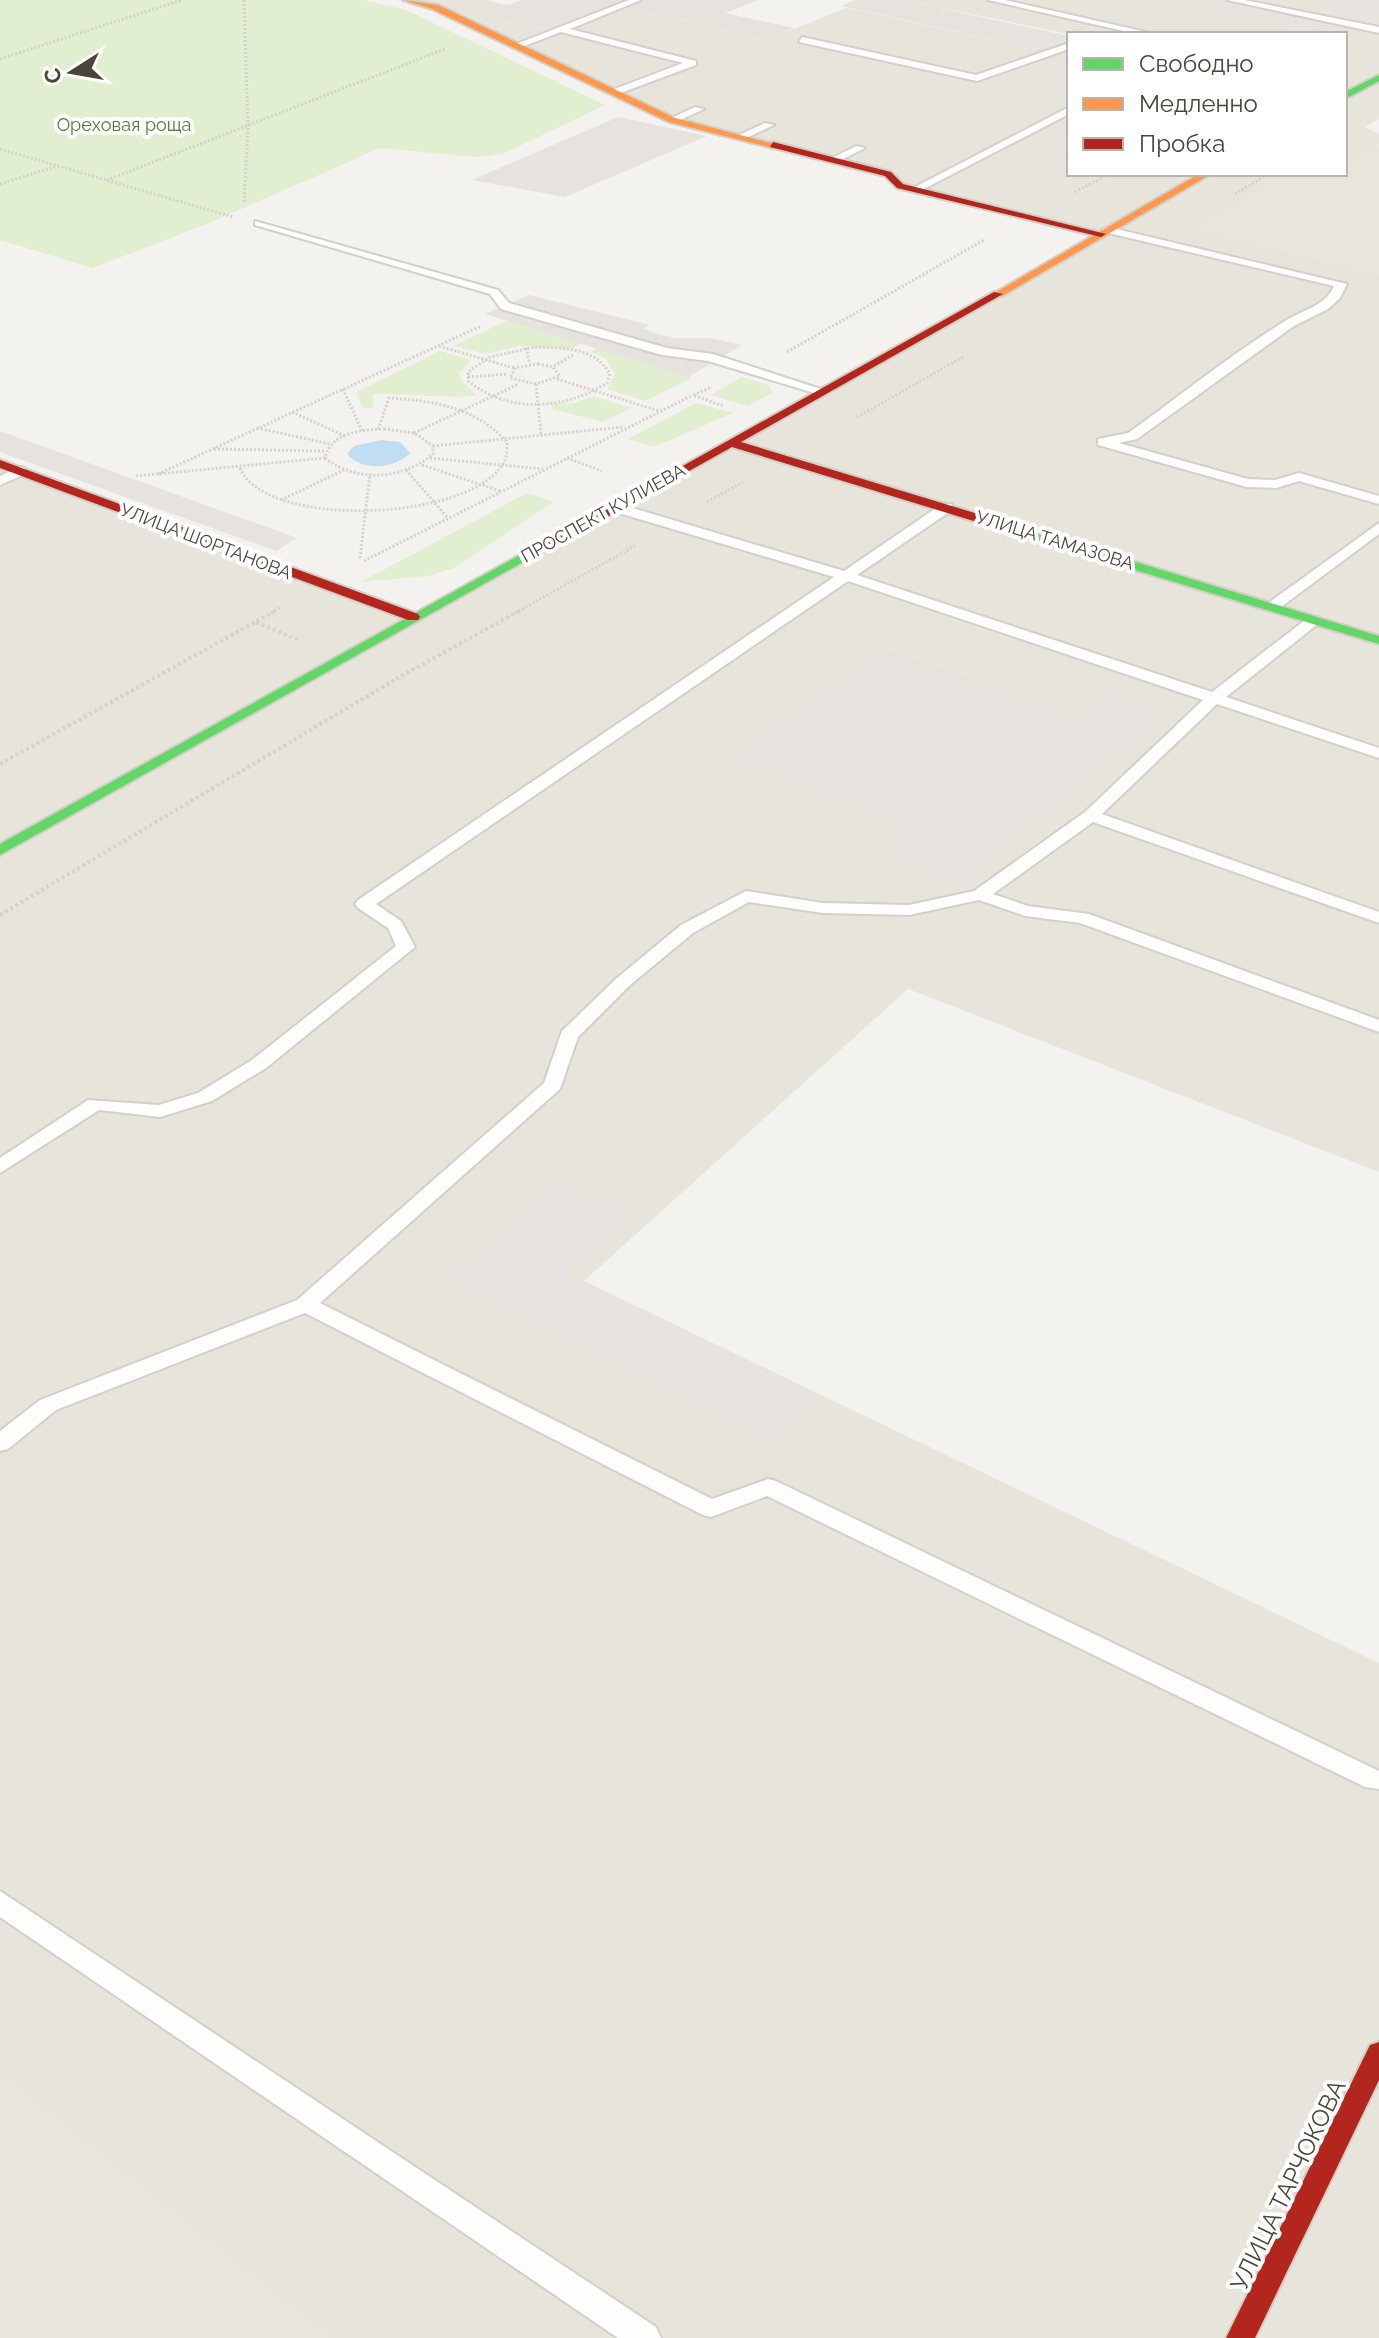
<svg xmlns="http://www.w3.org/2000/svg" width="1379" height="2338" viewBox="0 0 1379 2338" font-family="Raleway,sans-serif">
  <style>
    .residential { fill: #e7e4dc; fill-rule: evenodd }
    .industrial { fill: #e6e2de }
    .education { fill: #eae5da }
    .green { fill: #e1eecf }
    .parking { fill: #e6e3df }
    .water { fill: #c0ddf1 }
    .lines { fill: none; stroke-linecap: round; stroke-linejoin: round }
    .lane-casing { stroke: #d2d0cb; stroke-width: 4 }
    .fast-casing { stroke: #d3cfc5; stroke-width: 4 }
    .slow-casing { stroke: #d3cfc5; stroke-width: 4 }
    .jam-casing { stroke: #d3cfc5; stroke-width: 4 }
    .path-far1 { stroke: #d3d2cc; stroke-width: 3; stroke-dasharray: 2 2; stroke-linecap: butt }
    .path { stroke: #d3d2cc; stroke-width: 4; stroke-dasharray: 3 3; stroke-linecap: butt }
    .lane { fill: #fdfdfc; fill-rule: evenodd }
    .fast { fill: #63d668; fill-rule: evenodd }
    .slow { fill: #ff974d; fill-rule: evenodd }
    .jam { fill: #b3261e; fill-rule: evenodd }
    .labels { text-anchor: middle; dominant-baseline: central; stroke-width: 8; stroke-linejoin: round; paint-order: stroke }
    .far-park-label { font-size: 18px; fill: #4a7f2a; stroke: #fff }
    .far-street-label { font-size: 18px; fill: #4b4439; stroke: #fff }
    .near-street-label { font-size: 24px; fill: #4b4439; stroke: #fff }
  </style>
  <rect width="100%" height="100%" fill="#f4f2ee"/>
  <g class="residential">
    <path d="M 407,0 L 486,0 L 508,5 L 486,13 L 550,29 L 619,4 L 770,38 L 847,8 L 1037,49 L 1069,36 L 1069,174 L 1285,174 L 1192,229 L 1379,277 L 1379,1172 L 908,989 L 584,1281 L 1379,1663 L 1379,2338 L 333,2338 L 0,2073 L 0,464 L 413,617 L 1099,235 L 900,186 L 888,174 L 672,120 L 435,7 ZM 883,649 L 1077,716 L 1170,715 L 965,883 L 874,848 L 905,824 L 728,756 Z"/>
    <path d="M 902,0 L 1338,0 L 1332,3 L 1342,6 L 1326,13 L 1368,23 L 1379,17 L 1379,119 L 1365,127 L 1379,134 L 1379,144 L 1345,163 L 1345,34 L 1069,34 Z"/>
  </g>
  <g class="industrial">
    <path d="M 522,0 L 758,0 L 725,13 L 794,28 L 770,38 L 619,4 L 550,29 L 484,13 Z"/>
    <path d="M 856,0 L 902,0 L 1069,36 L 1037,49 L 841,6 Z"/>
    <path d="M 618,117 L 707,136 L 565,197 L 472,180 Z"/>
    <path d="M 883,649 L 1077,716 L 1106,693 L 1171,715 L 965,883 L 873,848 L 904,824 L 727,757 Z"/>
    <path d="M 563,1177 L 640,1215 L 568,1277 L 820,1404 L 778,1447 L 444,1275 Z"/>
  </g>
  <g class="education">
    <path d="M 1379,144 L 1379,277 L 1191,229 L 1285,174 L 1345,174 L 1345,163 Z"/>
    <path d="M 0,2073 L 333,2338 L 0,2338 Z"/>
  </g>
  <g class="green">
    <path d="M 0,0 L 363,0 L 406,10 L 605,105 L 503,154 L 475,157 L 380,148 L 214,221 L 93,268 L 0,240 Z"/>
    <path d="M 506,321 L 583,343 L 573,348 L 519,346 L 485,354 L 454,346 Z"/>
    <path d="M 598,348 L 692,378 L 645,401 L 607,389 L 615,374 L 605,358 L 591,352 Z"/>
    <path d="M 440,351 L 471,360 L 459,373 L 462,381 L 476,395 C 469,400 391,392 372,394 L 374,408 L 363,408 L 356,392 Z"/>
    <path d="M 741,377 L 766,384 L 773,392 L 748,406 L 711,395 Z"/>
    <path d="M 592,396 L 631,408 L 603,422 L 551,409 L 553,404 L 576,403 Z"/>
    <path d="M 696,403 L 733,413 L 654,447 L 628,439 Z"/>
    <path d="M 527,493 L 553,502 L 454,568 L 428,576 L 361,582 Z"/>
  </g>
  <g class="parking">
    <path d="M 1209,0 L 1303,21 L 1352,30 L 1338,34 L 1163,1 Z"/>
    <path d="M 1338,0 L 1379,0 L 1379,17 L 1368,23 L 1324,14 L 1341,6 L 1331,3 Z"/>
    <path d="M 529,295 L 650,325 L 643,329 L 672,338 L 710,338 L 742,345 L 688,377 L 485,314 Z"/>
    <path d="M 0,431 L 297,538 L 276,551 L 0,452 Z"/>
  </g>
  <path class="water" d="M 381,440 L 400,442 L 410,453 C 395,469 362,472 347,454 L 354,446 Z"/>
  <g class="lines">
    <defs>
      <g id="lane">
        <path d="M 629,0 L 641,0 L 570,29 L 696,61 L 696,65 L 615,95 L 612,90 L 683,63 L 561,32 L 519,48 L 511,46 Z"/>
        <path d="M 988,0 L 1005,0 L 1155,34 L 1137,34 Z"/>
        <path d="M 1227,0 L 1244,0 L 1379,27 L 1379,33 Z"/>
        <path d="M 802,37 L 976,75 L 1069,43 L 1069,49 L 977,81 L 799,42 Z"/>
        <path d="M 695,107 L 704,109 L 676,122 L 667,120 Z"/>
        <path d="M 1069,107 L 1069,114 L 918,192 L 909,190 Z"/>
        <path d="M 765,123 L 774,125 L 746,138 L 737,136 Z"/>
        <path d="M 856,146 L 865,148 L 837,162 L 828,160 Z"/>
        <path d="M 255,221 L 498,290 L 509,303 L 667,348 L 713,354 L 827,391 L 821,395 L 708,361 L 662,355 L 501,309 L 490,294 L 255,225 Z"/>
        <path d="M 1108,227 L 1347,284 L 1340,298 L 1328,309 L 1294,326 L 1137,439 L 1119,443 L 1248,479 L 1275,480 L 1299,473 L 1379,496 L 1379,504 L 1299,481 L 1276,488 L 1247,487 L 1098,445 L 1098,439 L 1128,433 C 1180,396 1231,354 1285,321 C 1302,310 1326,306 1334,286 L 1104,232 L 1102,230 Z"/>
        <path d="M 20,467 L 25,468 L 25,474 L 0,485 L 0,476 Z"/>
        <path d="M 609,504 L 619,504 L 844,571 L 942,504 L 952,504 L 952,510 L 857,575 L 1212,692 L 1309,617 L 1319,617 L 1319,623 L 1226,697 L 1379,748 L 1379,758 L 1217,704 L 1102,814 L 1379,912 L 1379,923 L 1093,822 L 993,894 L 1028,906 L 1089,914 L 1379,1020 L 1379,1032 L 1080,923 L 1025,916 L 979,900 L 909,915 L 823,913 L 749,902 L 693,933 L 629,986 L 578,1037 L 560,1089 L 320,1303 L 712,1499 L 768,1479 L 776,1481 L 1379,1771 L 1379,1789 L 1365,1787 L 767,1496 L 711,1517 L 703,1515 L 305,1313 L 56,1410 L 8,1449 L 0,1451 L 0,1431 L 40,1400 L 297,1300 L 544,1083 L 562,1031 L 617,978 L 681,925 L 746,891 L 823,903 L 909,905 L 974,891 L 1085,812 L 1203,700 L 848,581 L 376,904 L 401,921 L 415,947 L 266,1068 L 212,1101 L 160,1117 L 99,1110 L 0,1173 L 0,1158 L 88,1100 L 159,1105 L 198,1093 L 252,1060 L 396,946 L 388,928 L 358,908 L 355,904 L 358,900 L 834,577 L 609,510 Z"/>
        <path d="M 1379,523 L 1379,534 L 1277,610 L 1267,610 L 1267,604 Z"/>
        <path d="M 0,1891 L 656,2327 L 661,2338 L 618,2338 L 0,1917 Z"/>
      </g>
      <g id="fast">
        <path d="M 1379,75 L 1379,81 L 1345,99 L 1345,92 Z"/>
        <path d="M 980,517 L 988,517 L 1379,636 L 1379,644 L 980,523 Z"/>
        <path d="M 547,540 L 557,543 L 0,855 L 0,844 Z"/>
      </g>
      <g id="slow">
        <path d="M 403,0 L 438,5 L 675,118 L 778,145 L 773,148 L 669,122 L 432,9 Z"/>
        <path d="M 1199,174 L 1211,174 L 1002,296 L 993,294 Z"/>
      </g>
      <g id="jam">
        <path d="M 773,142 L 891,172 L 903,184 L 1106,234 L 1101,237 L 897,188 L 885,176 L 770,147 Z"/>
        <path d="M 994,292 L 1003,294 L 741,442 L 988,517 L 988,523 L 980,523 L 732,447 L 555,546 L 545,543 Z"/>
        <path d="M 0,460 L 418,614 L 420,617 L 418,620 L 408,620 L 0,468 Z"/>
        <path d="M 1379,2042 L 1379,2080 L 1255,2338 L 1226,2338 L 1370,2045 Z"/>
      </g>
    </defs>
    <use href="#lane" class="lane-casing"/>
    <use href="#fast" class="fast-casing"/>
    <use href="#slow" class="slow-casing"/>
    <use href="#jam" class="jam-casing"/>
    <g class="path-far1">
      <path d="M 244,0 L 248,127 L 244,203"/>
      <path d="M 0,59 L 182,0"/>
      <path d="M 0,149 L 233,217"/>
      <path d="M 107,180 L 445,49"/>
      <path d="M 0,184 L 57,166"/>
      <path d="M 1075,192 L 1109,174"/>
      <path d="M 1235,194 L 1269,174"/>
      <path d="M 439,346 L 514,368"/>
      <path d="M 535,347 C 563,348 595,347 610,374 L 607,383 C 564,410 509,414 468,381 L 468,372 L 490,357 Z"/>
      <path d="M 526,348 L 530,364"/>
      <path d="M 787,352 L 984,240"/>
      <path d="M 538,364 L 553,367 L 560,376 L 536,384 L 510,378 L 515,368 Z"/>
      <path d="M 554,366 L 573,355"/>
      <path d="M 468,377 L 508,374"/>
      <path d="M 557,379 L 659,411"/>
      <path d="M 536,384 L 541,435"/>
      <path d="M 710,388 L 693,395 L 723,406"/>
      <path d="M 343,389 L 362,431"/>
      <path d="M 292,412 L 345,436"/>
      <path d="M 857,417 L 963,357"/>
      <path d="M 257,428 L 330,444"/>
      <path d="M 384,429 L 414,433 L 433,446 L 433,454 C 402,480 357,483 325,458 C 331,432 361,430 384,429 Z"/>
      <path d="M 414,433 L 519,384"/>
      <path d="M 433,446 L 623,427"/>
      <path d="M 214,449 L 325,451"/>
      <path d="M 430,458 L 543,469"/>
      <path d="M 567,458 L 602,471"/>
      <path d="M 422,465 L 500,491"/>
      <path d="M 240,468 C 266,531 478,521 505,460 C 507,455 507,447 507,442 C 475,407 435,401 389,398 L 378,430"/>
      <path d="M 406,470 L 448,518"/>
      <path d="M 158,474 L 481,326"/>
      <path d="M 136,476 L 325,458"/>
      <path d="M 281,500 L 344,470"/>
      <path d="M 707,502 L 743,482"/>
      <path d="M 360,558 L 370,474"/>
      <path d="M 364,561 L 693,395"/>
      <path d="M 271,613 L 281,607"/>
      <path d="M 515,613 L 635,546"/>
    </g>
    <g class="path">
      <path d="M 275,611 L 255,622 L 299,640"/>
      <path d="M 396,679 L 519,611"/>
      <path d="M 0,764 L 255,622"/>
      <path d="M 0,915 L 396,679"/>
    </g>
    <use href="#lane" class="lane"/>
    <use href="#fast" class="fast"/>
    <use href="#slow" class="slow"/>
    <use href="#jam" class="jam"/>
  </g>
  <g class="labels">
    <g class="far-park-label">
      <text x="124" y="124">Ореховая роща</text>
    </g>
    <g class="far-street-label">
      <text transform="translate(603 513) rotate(-29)">ПРОСПЕКТ КУЛИЕВА</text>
      <text transform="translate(1055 540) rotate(17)">УЛИЦА ТАМАЗОВА</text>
      <text transform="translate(206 541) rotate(21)">УЛИЦА ШОРТАНОВА</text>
    </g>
    <g class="near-street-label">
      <text transform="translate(1288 2185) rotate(-64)">УЛИЦА ТАРЧОКОВА</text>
    </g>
  </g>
  <rect x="1067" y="32" width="280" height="144" fill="#ffffff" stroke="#b7b4b0" stroke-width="2"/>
  <rect x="1083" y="58" width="40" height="12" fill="#63d668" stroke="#b7b4b0" stroke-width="2"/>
  <text x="1139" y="72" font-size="24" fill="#4b4439">Свободно</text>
  <rect x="1083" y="98" width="40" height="12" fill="#ff974d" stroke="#b7b4b0" stroke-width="2"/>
  <text x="1139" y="112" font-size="24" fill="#4b4439">Медленно</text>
  <rect x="1083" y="138" width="40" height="12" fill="#b3261e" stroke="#b7b4b0" stroke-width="2"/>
  <text x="1139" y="152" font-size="24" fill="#4b4439">Пробка</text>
  <g transform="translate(72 72) rotate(259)" stroke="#ffffff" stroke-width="6" paint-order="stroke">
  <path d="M0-6L14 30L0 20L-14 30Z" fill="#4b4439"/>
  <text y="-12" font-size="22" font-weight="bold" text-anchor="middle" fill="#4b4439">С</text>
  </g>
</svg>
